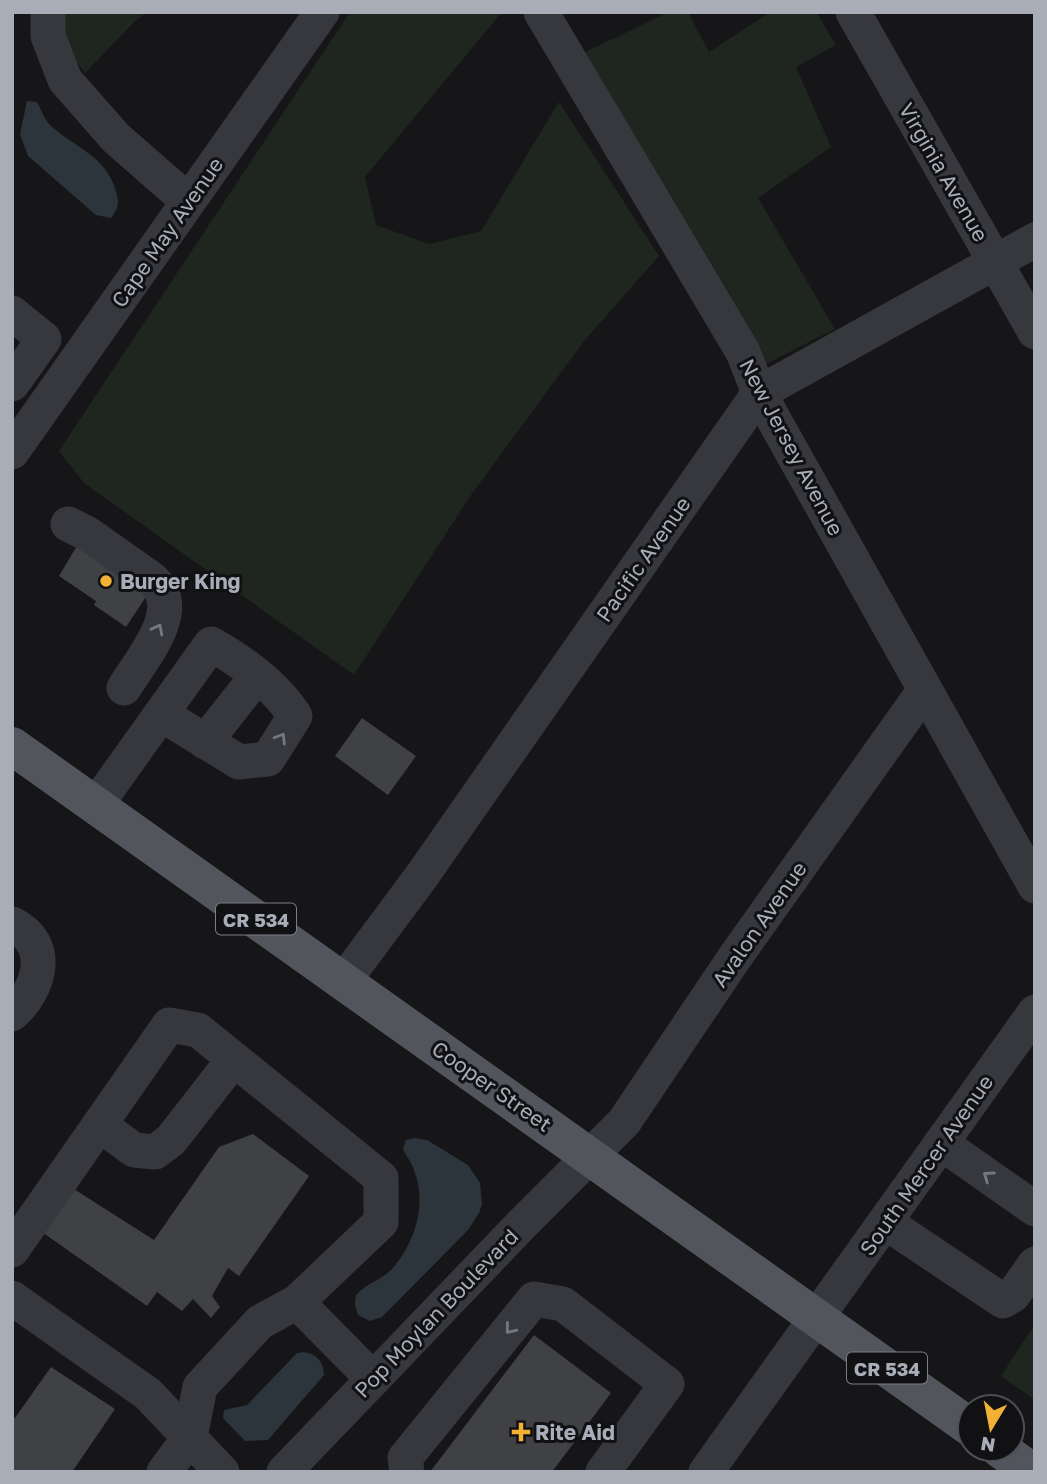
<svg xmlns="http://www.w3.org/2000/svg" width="1047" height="1484" viewBox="0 0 1047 1484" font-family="'Golos Text',sans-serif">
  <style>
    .green { fill: #1e261f }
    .water { fill: #2c353c }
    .building { fill: #404145 }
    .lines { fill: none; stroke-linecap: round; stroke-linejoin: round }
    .minor { stroke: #37383d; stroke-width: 35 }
    .major { stroke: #53555c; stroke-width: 38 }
    .oneway { stroke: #757881 }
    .poi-dot { fill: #f2b134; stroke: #111113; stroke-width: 2.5 }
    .labels { text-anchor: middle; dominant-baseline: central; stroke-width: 6; stroke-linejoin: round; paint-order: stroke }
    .shield { fill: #111113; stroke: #7b7e86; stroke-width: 2 }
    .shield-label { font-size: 19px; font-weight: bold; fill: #a8adb8 }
    .street-label { font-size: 21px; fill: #a8adb8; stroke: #111113 }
    .poi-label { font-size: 21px; font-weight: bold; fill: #a8adb8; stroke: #111113; text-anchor: start }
  </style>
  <rect width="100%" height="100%" fill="#161618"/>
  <g class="green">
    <path d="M 62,12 L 147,12 L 134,22 L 85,73 L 65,46 Z"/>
    <path d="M 350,12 L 502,12 L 365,177 L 376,225 L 429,244 L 481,231 L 559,102 L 659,256 L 584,341 L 471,495 L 354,675 L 84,483 L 59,451 Z"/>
    <path d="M 669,12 L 688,12 L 709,52 L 770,12 L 816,12 L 836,45 L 796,67 L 831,147 L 758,198 L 835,329 L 766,364 L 579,55 Z"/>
    <path d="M 1035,1324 L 1035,1400 L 1001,1376 Z"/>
  </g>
  <g class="water">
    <path d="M 27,101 L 37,102 C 41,109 44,119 50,125 C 74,147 104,155 115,188 C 119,201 120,207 111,218 L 96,215 L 28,156 L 20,134 Z"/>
    <path d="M 415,1138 L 427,1140 L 468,1165 L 480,1183 L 482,1204 L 479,1213 L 468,1230 L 382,1317 L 370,1321 L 358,1315 C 356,1309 353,1300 357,1294 C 366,1284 383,1279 392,1269 C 414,1244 427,1206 415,1173 C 413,1165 407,1157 403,1149 L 406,1140 Z"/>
    <path d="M 304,1352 C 317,1354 323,1361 324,1375 L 268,1440 L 245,1441 L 223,1418 L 224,1410 L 247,1405 L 297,1353 Z"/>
  </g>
  <g class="building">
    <path d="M 81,539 L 153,586 L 126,627 L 94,605 L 96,601 L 59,576 Z"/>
    <path d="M 362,718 L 416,756 L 388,795 L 335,756 Z"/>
    <path d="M 253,1134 L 309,1176 L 239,1276 L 228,1268 L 212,1296 L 220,1307 L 211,1318 L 193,1299 L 182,1311 L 157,1292 L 147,1306 L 32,1225 L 66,1184 L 154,1240 L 219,1147 Z"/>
    <path d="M 534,1335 L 611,1393 L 552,1472 L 430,1472 Z"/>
    <path d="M 51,1367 L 115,1409 L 72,1472 L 12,1472 L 12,1422 Z"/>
  </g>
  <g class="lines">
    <g class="minor">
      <path d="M 48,12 L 48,36 L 65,80 L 116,138 L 188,201"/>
      <path d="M 541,12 L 743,352 L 759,393 L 1035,886"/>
      <path d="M 853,12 L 1035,332"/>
      <path d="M 12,313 L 44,339 L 12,384"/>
      <path d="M 12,452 L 322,12"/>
      <path d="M 68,524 L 88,534 L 149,577 C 189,606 142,658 124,688"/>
      <path d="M 205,742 L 257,676"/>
      <path d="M 96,805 L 211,644 C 243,662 275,685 295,716 L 268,759 L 239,762 L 161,714"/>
      <path d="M 12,924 C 53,944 40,989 12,1014"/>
      <path d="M 343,982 L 421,877 L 759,393 L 1035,240"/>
      <path d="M 100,1125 L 134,1150 L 155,1152 L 171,1140 L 234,1059"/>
      <path d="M 941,1143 L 1035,1209"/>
      <path d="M 885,1222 L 1003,1301 L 1013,1295 L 1035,1264"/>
      <path d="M 12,1250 L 169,1025 L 198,1030 L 381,1178 L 381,1222 L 297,1302 L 260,1322 L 200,1387 L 190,1437 L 164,1472"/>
      <path d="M 12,1298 L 148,1394 L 222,1472"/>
      <path d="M 297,1302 L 373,1379"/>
      <path d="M 284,1472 L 522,1224 L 624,1122 L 735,957 L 924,691"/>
      <path d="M 407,1472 L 405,1458 L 534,1299 L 563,1304 L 667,1384 L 603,1472"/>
      <path d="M 706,1472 L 1035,1012"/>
    </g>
    <g class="major">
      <path d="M 12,746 L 970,1427"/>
      <path d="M 1000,1449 L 1032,1472"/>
    </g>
  </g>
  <defs><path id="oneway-chevron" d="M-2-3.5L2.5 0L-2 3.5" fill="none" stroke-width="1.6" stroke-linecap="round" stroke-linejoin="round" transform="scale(1.75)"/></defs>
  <g class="oneway">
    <use href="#oneway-chevron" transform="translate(158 629) rotate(-62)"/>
    <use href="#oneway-chevron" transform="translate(281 738) rotate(-58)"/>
    <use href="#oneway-chevron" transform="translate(988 1176) rotate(-145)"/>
    <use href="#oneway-chevron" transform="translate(510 1329) rotate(129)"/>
  </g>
  <g class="poi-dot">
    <circle cx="106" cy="581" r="7"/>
    <path d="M517.5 1421.5h7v7h7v7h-7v7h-7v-7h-7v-7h7z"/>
  </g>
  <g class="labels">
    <g class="shield">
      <rect x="216" y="903.5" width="80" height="31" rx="5"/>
      <rect x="847" y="1352.5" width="80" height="31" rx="5"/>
    </g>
    <g class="shield-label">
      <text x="256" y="919">CR 534</text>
      <text x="887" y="1368">CR 534</text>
    </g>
    <g class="street-label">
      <text transform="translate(944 172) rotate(60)">Virginia Avenue</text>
      <text transform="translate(167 232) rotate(-55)">Cape May Avenue</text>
      <text transform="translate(792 447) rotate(62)">New Jersey Avenue</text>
      <text transform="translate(643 559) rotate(-55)">Pacific Avenue</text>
      <text transform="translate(759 924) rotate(-55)">Avalon Avenue</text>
      <text transform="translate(492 1086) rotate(35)">Cooper Street</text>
      <text transform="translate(926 1165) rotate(-55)">South Mercer Avenue</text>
      <text transform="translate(436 1313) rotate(-46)">Pop Moylan Boulevard</text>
    </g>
    <g class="poi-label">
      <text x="120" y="581">Burger King</text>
      <text x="535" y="1432">Rite Aid</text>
    </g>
  </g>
  <rect width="1047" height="1484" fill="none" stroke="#a8adb8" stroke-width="28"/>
  <g transform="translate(991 1428) rotate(190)"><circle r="33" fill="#111113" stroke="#4d4f55" stroke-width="2"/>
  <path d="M0-5L12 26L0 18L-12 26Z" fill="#f2b134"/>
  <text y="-10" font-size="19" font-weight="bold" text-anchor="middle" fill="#a8adb8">N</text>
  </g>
</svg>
